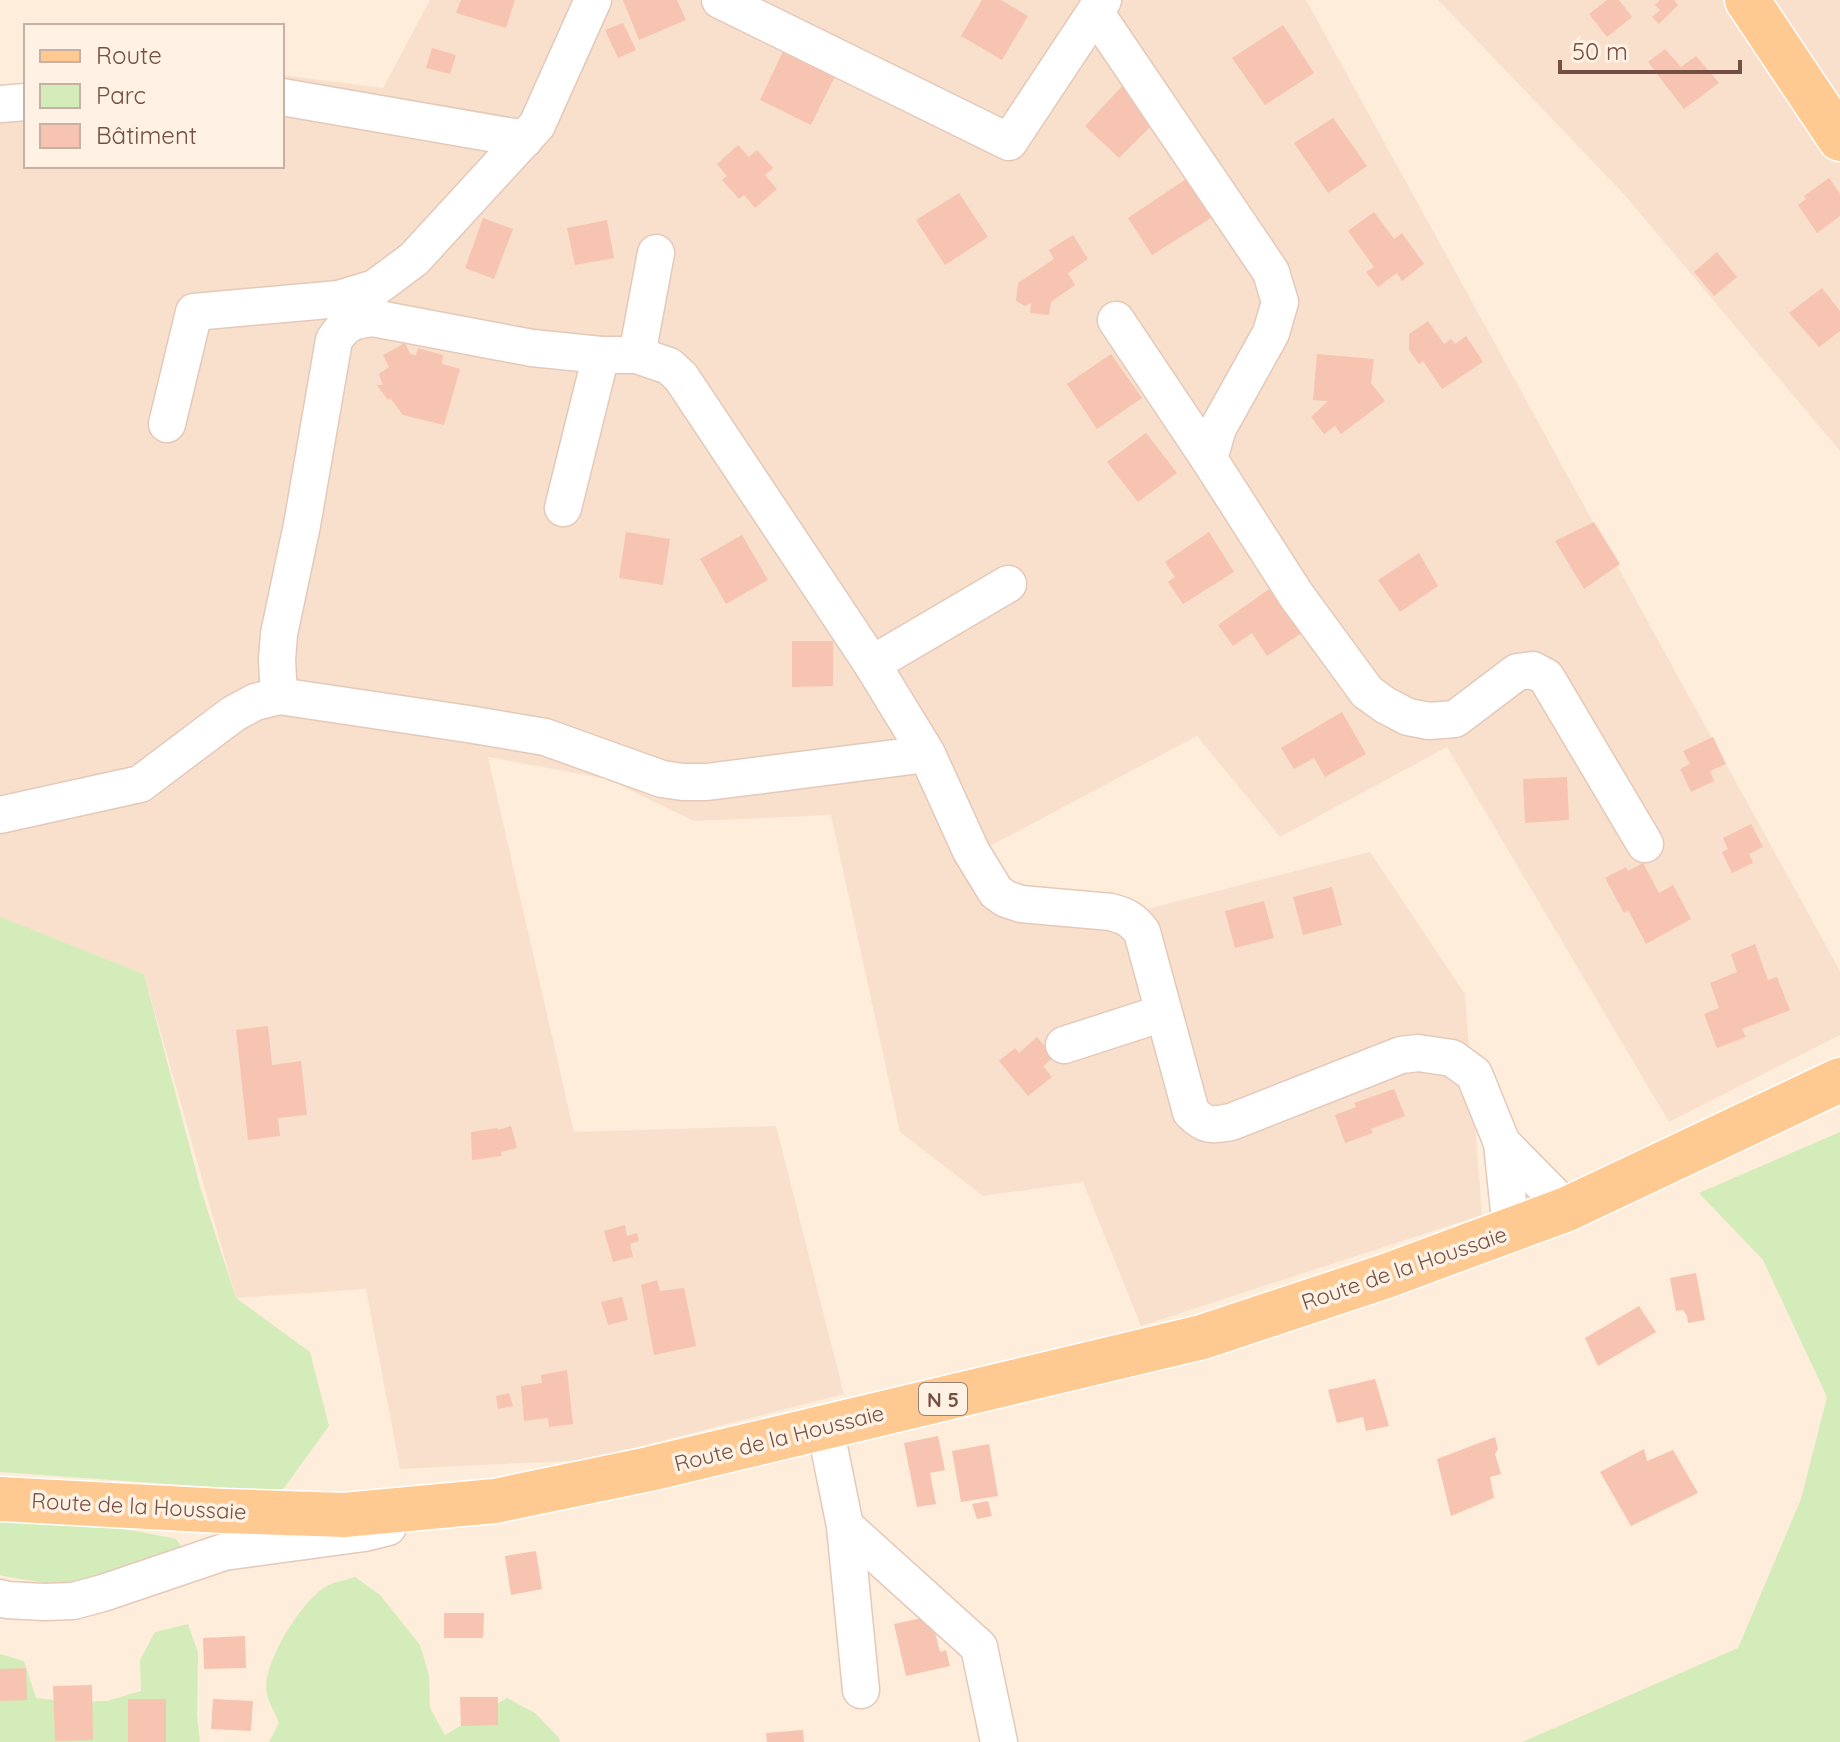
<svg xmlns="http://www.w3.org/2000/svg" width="1840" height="1742" viewBox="0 0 1840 1742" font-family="Quicksand,sans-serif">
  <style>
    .residential { fill: #f8e0cc }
    .green { fill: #d4ecba }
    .building { fill: #f6c4b1 }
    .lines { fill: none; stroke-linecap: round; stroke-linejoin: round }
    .minor-casing { stroke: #e4c9ba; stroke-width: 39 }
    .major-casing { stroke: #fff; stroke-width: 47 }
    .minor { stroke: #fff; stroke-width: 36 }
    .major { stroke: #ffc992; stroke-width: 44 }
    .labels { text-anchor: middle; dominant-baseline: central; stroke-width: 7; stroke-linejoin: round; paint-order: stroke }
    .shield { fill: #fff1e4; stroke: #9e8073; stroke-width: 2 }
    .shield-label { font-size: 20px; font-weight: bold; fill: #754f43 }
    .street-label { font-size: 22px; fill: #754f43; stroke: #fff1e4 }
  </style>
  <rect width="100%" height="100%" fill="#feeddb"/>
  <g class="residential">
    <path d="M 430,0 L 1306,0 L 1840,971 L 1840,1035 L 1669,1122 L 1447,747 L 1280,837 L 1197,736 L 990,846 L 1019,893 L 1147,909 L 1370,852 L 1465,994 L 1482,1215 L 1141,1326 L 1083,1182 L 983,1196 L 900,1132 L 831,815 L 694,821 L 607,779 L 488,757 L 574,1132 L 776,1126 L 844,1394 L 587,1460 L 400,1469 L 366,1289 L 236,1298 L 144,974 L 0,918 L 0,87 L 26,85 L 26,166 L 282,166 L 282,75 L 383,88 Z"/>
    <path d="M 1438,0 L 1840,0 L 1840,451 L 1623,193 Z"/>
  </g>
  <g class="green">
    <path d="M 0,917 L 144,974 L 201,1190 L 236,1298 L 310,1352 L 329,1426 L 281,1492 L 0,1472 Z"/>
    <path d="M 1840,1132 L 1840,1742 L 1522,1742 L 1738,1648 L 1801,1499 L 1827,1397 L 1763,1260 L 1699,1193 Z"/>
    <path d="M 0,1515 C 59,1520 118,1526 176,1539 L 196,1567 L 71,1587 L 8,1577 L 0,1575 Z"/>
    <path d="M 355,1577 L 380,1595 L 420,1645 L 429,1675 L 430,1708 L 445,1735 L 507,1698 L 535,1713 L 559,1738 L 560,1742 L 269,1742 L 279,1723 C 275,1713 269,1703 267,1694 C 260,1666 302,1601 325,1587 C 333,1582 346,1580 355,1577 Z"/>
    <path d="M 188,1624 L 198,1653 L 197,1716 L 200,1742 L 0,1742 L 0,1654 L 24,1661 L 36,1698 L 75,1702 L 107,1701 L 141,1691 L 140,1660 L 155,1632 Z"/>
  </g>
  <g class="building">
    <path d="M 461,0 L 515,0 L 506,28 L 456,13 Z"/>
    <path d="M 623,0 L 677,0 L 686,20 L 639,40 Z"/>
    <path d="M 982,0 L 1001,0 L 1028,16 L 1002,60 L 961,36 Z"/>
    <path d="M 1607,0 L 1619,0 L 1632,17 L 1607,37 L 1589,14 Z"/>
    <path d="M 1660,0 L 1674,0 L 1678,5 L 1659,24 L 1652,17 L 1660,10 L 1655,5 Z"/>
    <path d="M 623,23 L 636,50 L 618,58 L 605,30 Z"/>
    <path d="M 1283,25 L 1314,73 L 1265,105 L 1232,58 Z"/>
    <path d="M 787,43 L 839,68 L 811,125 L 760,100 Z"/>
    <path d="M 432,48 L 456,55 L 450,74 L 426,68 Z"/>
    <path d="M 1665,49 L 1681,67 L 1696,56 L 1719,83 L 1684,109 L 1648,62 Z"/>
    <path d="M 1125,83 L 1159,118 L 1119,158 L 1085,126 Z"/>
    <path d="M 1333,118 L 1367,166 L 1328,193 L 1294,143 Z"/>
    <path d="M 738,145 L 749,157 L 757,150 L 773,168 L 765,175 L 777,189 L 755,208 L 744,195 L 739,199 L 722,180 L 727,176 L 717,164 Z"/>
    <path d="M 1829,178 L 1840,194 L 1840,216 L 1817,233 L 1798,205 L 1806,199 L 1804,196 Z"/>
    <path d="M 1186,179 L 1211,218 L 1152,255 L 1128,218 Z"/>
    <path d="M 959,193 L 988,237 L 945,265 L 916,220 Z"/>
    <path d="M 1374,212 L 1394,239 L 1402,233 L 1424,264 L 1402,281 L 1397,273 L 1378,287 L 1366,272 L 1374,267 L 1348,231 Z"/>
    <path d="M 483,218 L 513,229 L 494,279 L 465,268 Z"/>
    <path d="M 607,220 L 614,258 L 575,265 L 567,228 Z"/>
    <path d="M 1073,235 L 1088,259 L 1068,273 L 1075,285 L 1051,302 L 1049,315 L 1030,313 L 1031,303 L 1025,306 L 1016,301 L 1018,283 L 1054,259 L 1049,250 Z"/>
    <path d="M 1717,252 L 1737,277 L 1714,296 L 1694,272 Z"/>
    <path d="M 1822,288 L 1840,311 L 1840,331 L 1819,347 L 1789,313 Z"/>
    <path d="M 1428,321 L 1444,344 L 1451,339 L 1455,344 L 1466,336 L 1483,362 L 1442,389 L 1423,361 L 1419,364 L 1409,350 L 1409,334 Z"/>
    <path d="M 405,343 L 410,354 L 416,355 L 418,348 L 443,355 L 442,364 L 460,369 L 444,425 L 403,415 L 390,398 L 388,400 L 377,385 L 383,385 L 379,374 L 389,367 L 383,355 Z"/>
    <path d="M 1111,354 L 1142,398 L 1097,429 L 1067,384 Z"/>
    <path d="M 1317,354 L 1374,359 L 1371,383 L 1385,401 L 1341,434 L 1335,426 L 1324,434 L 1311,417 L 1328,401 L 1313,400 Z"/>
    <path d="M 1146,433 L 1177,473 L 1138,502 L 1107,462 Z"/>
    <path d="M 1594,522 L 1620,564 L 1584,589 L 1555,541 Z"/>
    <path d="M 626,532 L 670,539 L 663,585 L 619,578 Z"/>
    <path d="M 1209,532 L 1234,572 L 1183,604 L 1168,582 L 1175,577 L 1165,562 Z"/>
    <path d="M 742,535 L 768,580 L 726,604 L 700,559 Z"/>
    <path d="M 1419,553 L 1438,586 L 1400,612 L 1378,580 Z"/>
    <path d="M 1272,587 L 1303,632 L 1267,656 L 1252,633 L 1233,646 L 1218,625 Z"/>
    <path d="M 792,641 L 833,641 L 833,686 L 792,687 Z"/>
    <path d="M 1342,712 L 1366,754 L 1325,777 L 1314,758 L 1294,769 L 1281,748 Z"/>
    <path d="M 1713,737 L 1726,764 L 1710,771 L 1714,781 L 1691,792 L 1680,769 L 1690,764 L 1683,751 Z"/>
    <path d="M 1567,777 L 1569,820 L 1525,823 L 1523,779 Z"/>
    <path d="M 1751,824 L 1763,847 L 1749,854 L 1753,863 L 1732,873 L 1722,852 L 1728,849 L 1723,838 Z"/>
    <path d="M 1643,863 L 1659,893 L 1673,885 L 1691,919 L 1646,944 L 1628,910 L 1624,913 L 1605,878 L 1626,867 L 1628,871 Z"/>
    <path d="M 1332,887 L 1342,925 L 1303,935 L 1293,897 Z"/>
    <path d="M 1264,901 L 1274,938 L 1235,948 L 1225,911 Z"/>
    <path d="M 1755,944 L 1768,980 L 1777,977 L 1790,1010 L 1742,1029 L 1746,1037 L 1717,1048 L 1704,1014 L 1719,1008 L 1710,983 L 1737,972 L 1731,954 Z"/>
    <path d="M 268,1026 L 272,1065 L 301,1061 L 307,1115 L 278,1118 L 280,1136 L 248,1140 L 236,1030 Z"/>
    <path d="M 1037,1037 L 1054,1057 L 1043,1066 L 1052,1077 L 1028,1096 L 999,1061 L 1015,1048 L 1019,1053 Z"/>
    <path d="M 1394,1089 L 1405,1116 L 1371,1129 L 1373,1133 L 1345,1143 L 1335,1115 L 1356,1107 L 1354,1103 Z"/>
    <path d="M 511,1126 L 517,1148 L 501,1152 L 502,1156 L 472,1160 L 471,1132 L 498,1128 L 498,1130 Z"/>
    <path d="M 625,1225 L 627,1236 L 637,1233 L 639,1241 L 630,1244 L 633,1257 L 613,1262 L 604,1231 Z"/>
    <path d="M 1696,1273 L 1705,1320 L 1688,1323 L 1687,1316 L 1683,1310 L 1676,1311 L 1670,1278 Z"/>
    <path d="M 657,1280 L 660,1291 L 684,1288 L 696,1346 L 654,1355 L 641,1285 Z"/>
    <path d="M 622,1297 L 628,1320 L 608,1325 L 601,1302 Z"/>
    <path d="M 1639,1306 L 1656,1332 L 1598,1366 L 1585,1338 Z"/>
    <path d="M 567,1370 L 573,1424 L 549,1427 L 548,1418 L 524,1421 L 521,1386 L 542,1383 L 541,1375 Z"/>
    <path d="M 1375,1379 L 1389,1426 L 1366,1431 L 1363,1417 L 1337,1423 L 1328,1390 Z"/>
    <path d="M 509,1393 L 513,1406 L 498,1409 L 496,1396 Z"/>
    <path d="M 938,1436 L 945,1470 L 930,1473 L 936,1504 L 917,1507 L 904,1443 Z"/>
    <path d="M 1495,1437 L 1498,1449 L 1495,1454 L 1501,1474 L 1490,1477 L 1494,1498 L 1451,1516 L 1437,1459 Z"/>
    <path d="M 989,1444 L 998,1496 L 961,1502 L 952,1451 Z"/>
    <path d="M 1644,1449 L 1647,1461 L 1673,1450 L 1698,1493 L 1631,1526 L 1600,1472 Z"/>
    <path d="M 988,1501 L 992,1516 L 977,1519 L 972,1504 Z"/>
    <path d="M 536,1551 L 542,1589 L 511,1595 L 505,1556 Z"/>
    <path d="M 444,1613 L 484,1613 L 483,1638 L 444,1638 Z"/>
    <path d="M 931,1616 L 940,1652 L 946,1650 L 950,1666 L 906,1676 L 894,1624 Z"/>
    <path d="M 245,1636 L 246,1668 L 204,1669 L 203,1638 Z"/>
    <path d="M 26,1668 L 27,1700 L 0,1701 L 0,1669 Z"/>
    <path d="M 92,1685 L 93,1740 L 55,1741 L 53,1686 Z"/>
    <path d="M 460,1697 L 498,1697 L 498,1725 L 461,1726 Z"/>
    <rect x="128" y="1699" width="38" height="43"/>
    <path d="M 213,1699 L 253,1701 L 251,1731 L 211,1729 Z"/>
    <path d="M 803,1730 L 804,1742 L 767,1742 L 766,1733 Z"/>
  </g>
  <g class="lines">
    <defs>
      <g id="minor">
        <path d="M 720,0 L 1009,142 L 1103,0"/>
        <path d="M 1095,12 L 1271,272 L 1280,302 L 1271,333 L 1218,428 L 1209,459"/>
        <path d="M 282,97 L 525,139"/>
        <path d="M 0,104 L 26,102"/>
        <path d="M 1116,320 L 1209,459 L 1296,595 L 1367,692 L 1385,705 L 1408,717 L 1429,721 L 1455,719 L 1517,672 L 1533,670 L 1546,677 L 1645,844"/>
        <path d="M 637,355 L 656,253"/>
        <path d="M 167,424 L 194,312 L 339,299 L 375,288 L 414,259 L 537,125 L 593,0"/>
        <path d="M 563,508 L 601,355"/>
        <path d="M 872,664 L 1008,584"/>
        <path d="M 927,754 L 707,782 L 683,782 L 662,779 L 545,737 L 468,724 L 279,696 L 277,660 L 279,634 L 302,525 L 334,340 C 346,322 352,321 373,318 L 532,348 L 601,355 L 637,355 L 669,366 L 681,377 L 872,664 L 927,754 L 971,851 L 996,892 L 1006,899 L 1021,904 L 1111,912 C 1126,916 1133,920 1142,932 L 1191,1112 C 1205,1126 1211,1126 1231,1122 L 1401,1055 L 1418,1053 L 1452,1058 L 1474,1074 L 1502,1143 L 1511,1231"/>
        <path d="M 0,815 L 140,784 L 233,714 L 255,702 L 279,696"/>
        <path d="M 1064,1045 L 1163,1013"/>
        <path d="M 1502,1143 L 1567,1209"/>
        <path d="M 825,1427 L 845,1526 L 861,1690"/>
        <path d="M 845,1526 L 979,1647 L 999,1742"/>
        <path d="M 0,1598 L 7,1600 L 44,1602 L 73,1601 L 103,1593 L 224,1552 L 364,1533 L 388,1527"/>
      </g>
      <g id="major">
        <path d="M 1747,0 L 1840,139"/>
        <path d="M 0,1499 L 223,1511 L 344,1515 L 495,1501 L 649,1469 L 1202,1337 L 1386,1276 L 1567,1209 L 1840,1080"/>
      </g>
    </defs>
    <use href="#minor" class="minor-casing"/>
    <use href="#major" class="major-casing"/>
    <use href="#minor" class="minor"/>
    <use href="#major" class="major"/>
  </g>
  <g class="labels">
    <rect class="shield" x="919" y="1383" width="48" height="32" rx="6"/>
    <g class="shield-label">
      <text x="943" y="1399">N 5</text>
    </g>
    <g class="street-label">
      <text transform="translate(1404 1268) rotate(-19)">Route de la Houssaie</text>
      <text transform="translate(779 1438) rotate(-14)">Route de la Houssaie</text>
      <text transform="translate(139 1506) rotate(3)">Route de la Houssaie</text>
    </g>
  </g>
  <rect x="24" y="24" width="260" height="144" fill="#fff1e4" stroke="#c8b0a4" stroke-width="2"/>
  <rect x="40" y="50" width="40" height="12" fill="#ffc992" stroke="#c8b0a4" stroke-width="2"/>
  <text x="96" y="64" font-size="24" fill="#754f43">Route</text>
  <rect x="40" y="84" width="40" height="24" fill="#d4ecba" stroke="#c8b0a4" stroke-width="2"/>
  <text x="96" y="104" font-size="24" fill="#754f43">Parc</text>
  <rect x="40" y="124" width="40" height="24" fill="#f6c4b1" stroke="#c8b0a4" stroke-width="2"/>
  <text x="96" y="144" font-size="24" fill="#754f43">Bâtiment</text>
  <path d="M1560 60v12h180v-12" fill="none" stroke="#754f43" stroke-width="4"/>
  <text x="1572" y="60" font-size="24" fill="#754f43" stroke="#fff1e4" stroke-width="6" paint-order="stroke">50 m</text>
</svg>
